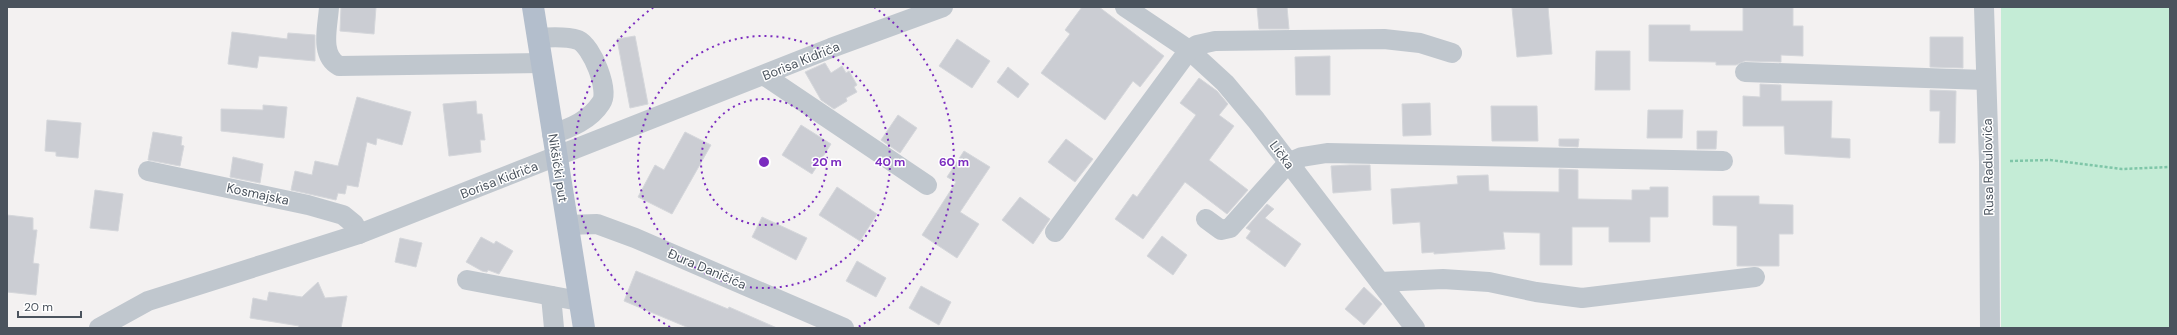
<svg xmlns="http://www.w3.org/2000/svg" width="2177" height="335" viewBox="0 0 2177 335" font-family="'DM Sans',sans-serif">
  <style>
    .green { fill: #c4ecd6 }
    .building { fill: #cbcdd3; stroke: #d5d7db }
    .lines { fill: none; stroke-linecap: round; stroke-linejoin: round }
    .path { stroke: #7fc6a8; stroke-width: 2.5; stroke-dasharray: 3 2; stroke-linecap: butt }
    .minor { stroke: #c0c7ce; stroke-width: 20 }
    .major { stroke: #b3becc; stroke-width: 22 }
    .ring { fill: none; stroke: #7b2cbf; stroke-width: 2; stroke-dasharray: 2 4 }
    .labels { text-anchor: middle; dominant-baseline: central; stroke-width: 3; stroke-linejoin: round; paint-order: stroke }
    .street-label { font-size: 13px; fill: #4a535d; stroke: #fff }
    .centre { fill: #7b2cbf; stroke: #fff; stroke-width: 2 }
    .ring-label { font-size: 12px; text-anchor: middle; font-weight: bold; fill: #7b2cbf; stroke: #fff; stroke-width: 3; stroke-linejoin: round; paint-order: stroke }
  </style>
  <rect width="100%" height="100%" fill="#f3f1f1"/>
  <rect class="green" x="2001" y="7" width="169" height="321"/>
  <g class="building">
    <path d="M 341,7 L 376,7 L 374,34 L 340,31 Z"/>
    <path d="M 1082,7 L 1099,7 L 1164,56 L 1140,87 L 1133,81 L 1105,120 L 1041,73 L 1070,34 L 1065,30 Z"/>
    <path d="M 1257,7 L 1287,7 L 1289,29 L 1259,29 Z"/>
    <path d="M 1548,7 L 1552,54 L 1517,57 L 1512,8 Z"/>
    <path d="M 1743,7 L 1793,7 L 1793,26 L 1803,26 L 1803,56 L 1781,55 L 1781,62 L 1745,61 L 1736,65 L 1716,65 L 1716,62 L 1649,61 L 1649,25 L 1690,25 L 1690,31 L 1743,31 Z"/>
    <path d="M 232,32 L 287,39 L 288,33 L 315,35 L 315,61 L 259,56 L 257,68 L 228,64 Z"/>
    <path d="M 635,36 L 648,104 L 630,108 L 617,39 Z"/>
    <path d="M 1930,37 L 1963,37 L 1963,68 L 1930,67 Z"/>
    <path d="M 957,39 L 990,61 L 972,88 L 939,66 Z"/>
    <path d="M 1596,51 L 1630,51 L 1630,90 L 1595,90 Z"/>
    <path d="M 1330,56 L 1330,95 L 1296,95 L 1295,57 Z"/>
    <path d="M 825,63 L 831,73 L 842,66 L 846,73 L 849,71 L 857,85 L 854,87 L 857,92 L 846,98 L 847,101 L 834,109 L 821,100 L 805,72 Z"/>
    <path d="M 1008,67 L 1029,84 L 1018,98 L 997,82 Z"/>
    <path d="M 1199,78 L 1217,91 L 1228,104 L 1219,115 L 1234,126 L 1209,160 L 1248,190 L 1227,214 L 1185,182 L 1143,239 L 1115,219 L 1133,194 L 1137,197 L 1196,115 L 1180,103 Z"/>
    <path d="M 1760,84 L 1781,85 L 1781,101 L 1832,101 L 1831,138 L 1850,139 L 1850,158 L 1785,154 L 1784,126 L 1743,126 L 1743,96 L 1760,97 Z"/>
    <path d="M 1930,90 L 1956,91 L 1955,143 L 1939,143 L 1940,111 L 1930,111 Z"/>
    <path d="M 357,97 L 411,112 L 402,145 L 377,138 L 376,145 L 367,142 L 358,187 L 347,185 L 345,194 L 338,193 L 336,200 L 291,190 L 295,171 L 312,175 L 315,161 L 338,166 Z"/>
    <path d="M 476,101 L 477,114 L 482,114 L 485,140 L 480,140 L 481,152 L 449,156 L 443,104 Z"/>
    <path d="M 1430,103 L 1431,135 L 1403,136 L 1402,104 Z"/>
    <path d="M 263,105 L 287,107 L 284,138 L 221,131 L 221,109 L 263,110 Z"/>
    <path d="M 1491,106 L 1537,106 L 1538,141 L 1492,141 Z"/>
    <path d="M 1648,110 L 1683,110 L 1682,138 L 1647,138 Z"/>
    <path d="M 898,115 L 917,128 L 900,153 L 881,140 Z"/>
    <path d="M 47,120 L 81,123 L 78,158 L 56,156 L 56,152 L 45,151 Z"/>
    <path d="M 801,125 L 831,144 L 812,174 L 782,155 Z"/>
    <path d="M 1697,131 L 1717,131 L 1716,149 L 1697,149 Z"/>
    <path d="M 153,132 L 182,137 L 181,145 L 184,146 L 180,166 L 148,160 Z"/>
    <path d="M 685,132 L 711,145 L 672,214 L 638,197 L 655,165 L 664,170 Z"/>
    <path d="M 1066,139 L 1093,159 L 1075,182 L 1048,162 Z"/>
    <path d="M 1559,139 L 1579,139 L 1578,147 L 1559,146 Z"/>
    <path d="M 964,151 L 990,167 L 960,212 L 979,224 L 957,258 L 922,235 L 956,182 L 947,177 Z"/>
    <path d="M 233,157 L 263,164 L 260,183 L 230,177 Z"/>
    <path d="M 1350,165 L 1370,165 L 1371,190 L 1333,193 L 1331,166 Z"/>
    <path d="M 1559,169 L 1578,170 L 1578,199 L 1632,200 L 1632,190 L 1650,190 L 1650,187 L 1668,187 L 1668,217 L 1650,217 L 1650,242 L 1609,242 L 1609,227 L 1572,227 L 1572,265 L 1540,265 L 1540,233 L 1503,232 L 1505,249 L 1434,254 L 1434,252 L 1422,253 L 1420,222 L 1393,224 L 1391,189 L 1458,184 L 1457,176 L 1488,175 L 1489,191 L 1559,192 Z"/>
    <path d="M 837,187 L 877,214 L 860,241 L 819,215 Z"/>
    <path d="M 95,190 L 123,194 L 118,231 L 90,228 Z"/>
    <path d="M 1713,196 L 1759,196 L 1759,204 L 1793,205 L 1793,234 L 1779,234 L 1779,266 L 1737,266 L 1737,226 L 1713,225 Z"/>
    <path d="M 1020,197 L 1050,219 L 1033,244 L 1002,220 Z"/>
    <path d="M 1267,204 L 1274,209 L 1265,218 L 1301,244 L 1285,267 L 1246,238 L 1251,231 L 1246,228 Z"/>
    <path d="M 7,215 L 33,218 L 33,230 L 37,230 L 33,263 L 39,264 L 36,295 L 7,292 Z"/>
    <path d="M 762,217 L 807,238 L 796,260 L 752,237 Z"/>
    <path d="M 1162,236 L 1187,255 L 1173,275 L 1147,256 Z"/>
    <path d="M 481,237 L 494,244 L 496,241 L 513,251 L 499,274 L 488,270 L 487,272 L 482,271 L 466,262 Z"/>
    <path d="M 400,238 L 422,243 L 416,267 L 395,262 Z"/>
    <path d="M 857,261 L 886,278 L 876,297 L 846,281 Z"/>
    <path d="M 636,271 L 728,309 L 729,307 L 777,328 L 689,328 L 624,301 Z"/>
    <path d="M 318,282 L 325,298 L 347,296 L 341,328 L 298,328 L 299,326 L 250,318 L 253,298 L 267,301 L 269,292 L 302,297 Z"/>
    <path d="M 921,286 L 951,302 L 939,325 L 909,308 Z"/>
    <path d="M 1364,287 L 1382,304 L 1364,325 L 1345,309 Z"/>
  </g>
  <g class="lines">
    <path class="path" d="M 2010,161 L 2050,160 L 2122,169 L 2170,167"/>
    <g class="minor">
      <path d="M 329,7 C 328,26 319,55 339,66 L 542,63"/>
      <path d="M 1125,7 L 1189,50 L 1225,83 L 1256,120 L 1415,328"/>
      <path d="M 1984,7 L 1989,162 L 1990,328"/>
      <path d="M 538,38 C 550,37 566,36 578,40 C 592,46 610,91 601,103 C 590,120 571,128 552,134"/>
      <path d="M 1745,72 L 1985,80"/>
      <path d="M 765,76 L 927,185"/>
      <path d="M 148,171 L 308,205 L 343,215 L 354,224 L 359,234"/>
      <path d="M 1206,219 L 1221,230 L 1230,228 L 1288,163 L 1302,157 L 1327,153 L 1723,161"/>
      <path d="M 567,225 L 597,224 L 635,238 L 844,328"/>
      <path d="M 1055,232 L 1189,50 L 1197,45 L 1215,41 L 1384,39 L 1420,43 L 1452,53"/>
      <path d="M 467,280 L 579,301"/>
      <path d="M 1380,282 L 1443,279 L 1489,282 L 1536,292 L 1582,298 L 1755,277"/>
      <path d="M 551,296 L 554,328"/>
      <path d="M 99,328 L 148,301 L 359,234 L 831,48 L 943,7"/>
    </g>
    <path class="major" d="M 533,7 L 584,328"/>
  </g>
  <g class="ring">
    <circle cx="764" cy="162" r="63"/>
    <circle cx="764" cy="162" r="126"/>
    <path d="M670 327A190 190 0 0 1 654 7M874 7A190 190 0 0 1 858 327"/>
  </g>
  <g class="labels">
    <g class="street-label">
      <text transform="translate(801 61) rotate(-22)">Borisa Kidriča</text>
      <text transform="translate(1282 155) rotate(53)">Lička</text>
      <text transform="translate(1988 167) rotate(-91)">Rusa Radulovića</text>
      <text transform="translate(558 168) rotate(81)">Nikšićki put</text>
      <text transform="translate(499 180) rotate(-21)">Borisa Kidriča</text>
      <text transform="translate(258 194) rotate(12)">Kosmajska</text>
      <text transform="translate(707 269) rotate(23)">Đura Daničića</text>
    </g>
  </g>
  <circle cx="764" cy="162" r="6" class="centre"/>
  <g class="ring-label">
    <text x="827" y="166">20 m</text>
    <text x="890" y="166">40 m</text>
    <text x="954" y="166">60 m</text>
  </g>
  <rect width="2177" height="335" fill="none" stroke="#4a535d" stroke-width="16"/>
  <path d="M18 311v6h63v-6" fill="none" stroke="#4a535d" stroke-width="2"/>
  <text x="24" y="311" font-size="12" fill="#4a535d" stroke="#ffffff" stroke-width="3" paint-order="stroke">20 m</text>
</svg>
